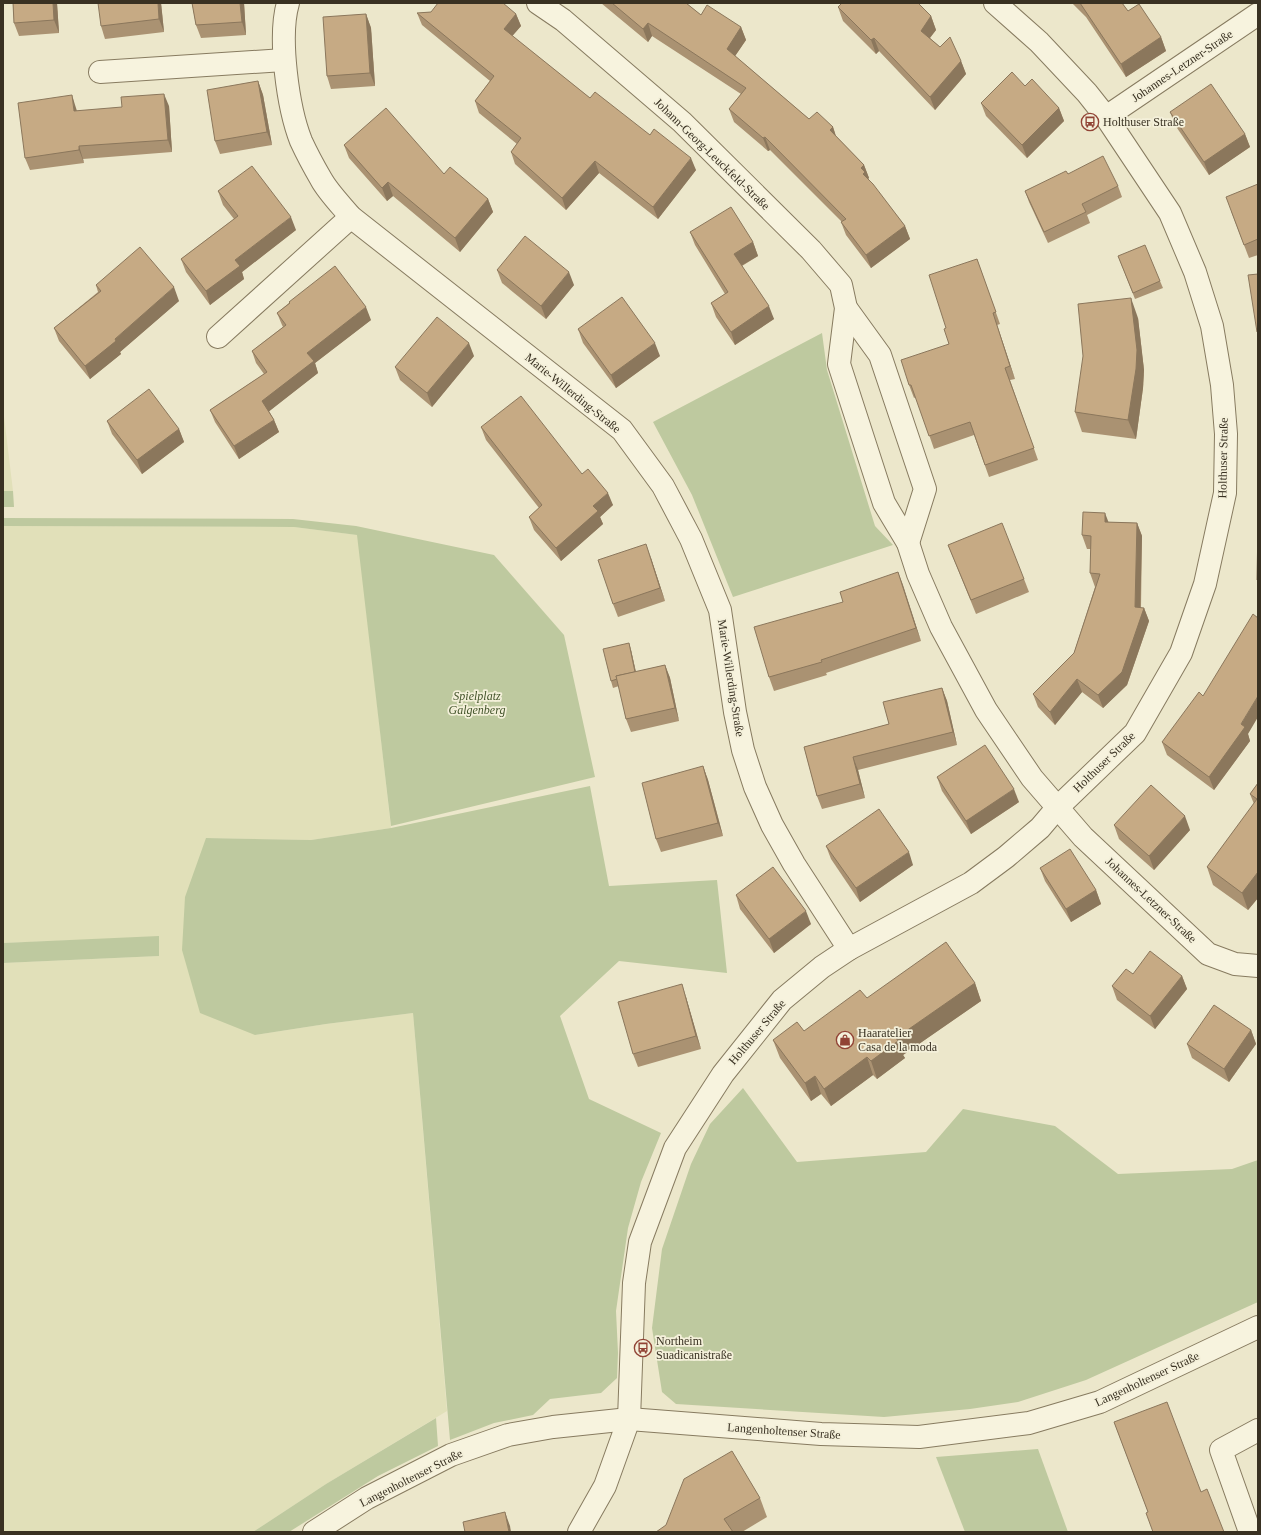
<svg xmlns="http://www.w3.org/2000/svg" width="1261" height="1535" viewBox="0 0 1261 1535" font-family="Georgia,serif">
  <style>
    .farmland { fill: #e1e0b9 }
    .green { fill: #bec99f }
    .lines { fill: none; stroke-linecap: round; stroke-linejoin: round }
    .minor-casing { stroke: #877b60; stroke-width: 24 }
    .minor { stroke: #f7f3de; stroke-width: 22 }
    .wall { fill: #aa9272 }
    .shaded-wall { fill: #8b775c }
    .building { fill: #c6aa84; stroke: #8b775c }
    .labels { text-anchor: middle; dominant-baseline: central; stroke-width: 3.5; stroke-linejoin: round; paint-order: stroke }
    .street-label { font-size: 12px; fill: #393122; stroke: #f4f0da }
    .poi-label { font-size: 12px; fill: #393122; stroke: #f4f0da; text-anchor: start }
    .park-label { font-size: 12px; font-style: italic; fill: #43542b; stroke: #f4f0da }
  </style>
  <rect width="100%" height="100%" fill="#ece7cb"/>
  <g class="farmland">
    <path d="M 3,408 L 13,491 L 3,491 Z"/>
    <path d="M 3,526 L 294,527 L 358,535 L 391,828 L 311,840 L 206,838 L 255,1035 L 326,1024 L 413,1013 L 447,1411 L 326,1484 L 253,1532 L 3,1532 L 3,963 L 159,956 L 159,937 L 3,943 Z"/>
  </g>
  <g class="green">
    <path d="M 822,333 L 827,370 L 875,526 L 893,545 L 733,597 L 692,495 L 653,422 Z"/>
    <path d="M 3,491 L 13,491 L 14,507 L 3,507 Z"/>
    <path d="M 3,518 L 293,519 L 356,526 L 494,555 L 564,635 L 595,777 L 391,826 L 357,535 L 294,527 L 3,526 Z"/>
    <path d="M 590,786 L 609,886 L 717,880 L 727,973 L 619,961 L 560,1016 L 589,1099 L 661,1133 L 641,1182 L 628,1228 L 616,1311 L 618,1353 L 617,1378 L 601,1393 L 550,1399 L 533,1415 L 494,1423 L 450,1440 L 413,1013 L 326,1024 L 255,1035 L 200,1013 L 182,950 L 185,897 L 206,838 L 311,840 L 391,828 Z"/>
    <path d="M 159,936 L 159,956 L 3,963 L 3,943 Z"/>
    <path d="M 743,1088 L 797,1162 L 926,1152 L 963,1109 L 1055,1126 L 1118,1174 L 1232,1169 L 1258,1160 L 1258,1302 L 1086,1380 L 1018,1402 L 970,1409 L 884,1417 L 676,1404 L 662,1392 L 652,1328 L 662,1249 L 691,1164 L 710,1124 Z"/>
    <path d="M 436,1418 L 438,1446 L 378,1476 L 289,1532 L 253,1532 L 326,1484 Z"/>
    <path d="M 1038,1449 L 1068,1532 L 965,1532 L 936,1457 Z"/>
  </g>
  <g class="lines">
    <defs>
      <g id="minor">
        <path d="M 288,3 C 278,37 288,108 301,141 C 307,154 314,167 321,179 C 328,192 341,205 351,217 L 622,430 L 663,486 L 691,539 L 720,610 L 735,712 L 743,750 L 755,787 L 772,825 L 794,864 L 849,949"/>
        <path d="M 538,3 L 563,20 L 682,122 L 811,250 L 841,285 L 846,308 L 839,364 L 884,503 L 908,543 L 918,574 L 941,627 L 986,710 L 1032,778 L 1083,837 L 1208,954 L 1235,964 L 1258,966"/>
        <path d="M 100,72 L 284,60"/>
        <path d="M 1106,117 L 1258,14"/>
        <path d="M 846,308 L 880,355 L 925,489 L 908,543"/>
        <path d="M 218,337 L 351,217"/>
        <path d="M 314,1532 L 367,1498 L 451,1455 L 508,1435 L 553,1427 L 629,1419 L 821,1434 L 919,1437 L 1029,1423 L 1100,1402 L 1258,1327"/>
        <path d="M 579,1532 L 605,1486 L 629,1419 L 634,1283 L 640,1242 L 675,1148 L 723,1074 L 782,1000 L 822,967 L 849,949 L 971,883 L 1006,857 L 1040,828 L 1057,808 L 1135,733 L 1181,653 L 1205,584 L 1225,493 L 1226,434 L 1222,385 L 1212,326 L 1195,272 L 1170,213 L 1106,117 L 1087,93 L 1039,42 L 995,3"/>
        <path d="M 1250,1532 L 1221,1450 L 1258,1430"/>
      </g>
    </defs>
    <use href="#minor" class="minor-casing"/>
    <use href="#minor" class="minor"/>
  </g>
  <g class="wall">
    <path d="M 13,3 L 57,3 L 59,33 L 19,36 L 14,23 Z"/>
    <path d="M 161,3 L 164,32 L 105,39 L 101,26 Z"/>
    <path d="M 192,3 L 244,3 L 246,35 L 201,38 L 196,25 Z"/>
    <path d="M 601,3 L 686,3 L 701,15 L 741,27 L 746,40 L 735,56 L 809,119 L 833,127 L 836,136 L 864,165 L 869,178 L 868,179 L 905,226 L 910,239 L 871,268 L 846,235 L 841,222 L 842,222 L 770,150 L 768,151 L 734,122 L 729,109 L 741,94 L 652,36 L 648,42 Z"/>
    <path d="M 1072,3 L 1122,3 L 1128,11 L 1161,37 L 1166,51 L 1126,77 L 1086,17 Z"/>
    <path d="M 838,7 L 931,16 L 936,30 L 930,38 L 940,47 L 961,61 L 966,74 L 935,110 L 879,51 L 876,54 L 843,21 Z"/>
    <path d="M 431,12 L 516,14 L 521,26 L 512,36 L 590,98 L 650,135 L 696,170 L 658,219 L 599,173 L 566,210 L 515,164 L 511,152 L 517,144 L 479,113 L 475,101 L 490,81 L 422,25 L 417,13 Z"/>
    <path d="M 366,14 L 371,28 L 375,86 L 331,89 L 327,76 Z"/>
    <path d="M 258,81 L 263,95 L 272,145 L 220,154 L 215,141 Z"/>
    <path d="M 1025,86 L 1059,108 L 1064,121 L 1027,158 L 986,116 L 981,103 Z"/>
    <path d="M 169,106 L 172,152 L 83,159 L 84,163 L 30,170 L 25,158 L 76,108 L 77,111 Z"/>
    <path d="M 1170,112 L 1245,134 L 1250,147 L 1209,175 L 1175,125 Z"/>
    <path d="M 344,145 L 444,174 L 488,199 L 493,212 L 460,252 L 393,196 L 387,201 L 349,158 Z"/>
    <path d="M 1068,174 L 1118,186 L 1122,197 L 1087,215 L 1090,223 L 1048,243 L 1029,202 L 1025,191 Z"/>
    <path d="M 1258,184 L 1258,255 L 1249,258 L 1231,211 Z"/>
    <path d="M 218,191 L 296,230 L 242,272 L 244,279 L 210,305 L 186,272 L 181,259 L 234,219 L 223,205 Z"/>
    <path d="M 690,232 L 753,242 L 758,256 L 742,266 L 774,319 L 735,345 L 716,317 L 711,303 L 725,294 L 695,245 Z"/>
    <path d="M 1118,256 L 1160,281 L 1163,288 L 1135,299 Z"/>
    <path d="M 977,259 L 1000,324 L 997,325 L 1015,379 L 1010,380 L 1038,460 L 989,477 L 974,435 L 934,449 L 916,397 L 914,398 L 909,385 L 949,344 L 946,328 Z"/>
    <path d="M 497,270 L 574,285 L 546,319 L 502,283 Z"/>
    <path d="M 96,285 L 179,301 L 120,352 L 121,354 L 90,379 L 59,341 L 54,328 L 98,292 Z"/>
    <path d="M 289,302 L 371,320 L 315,363 L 318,373 L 269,411 L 274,420 L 279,432 L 239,459 L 215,422 L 210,410 L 264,374 L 256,363 L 252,351 L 283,327 L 282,325 L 277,313 L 289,303 Z"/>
    <path d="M 1138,318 L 1144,370 L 1143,388 L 1136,439 L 1082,432 L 1075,412 Z"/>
    <path d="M 578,329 L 660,356 L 616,388 L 583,343 Z"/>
    <path d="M 474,356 L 432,407 L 400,380 L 395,367 Z"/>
    <path d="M 107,421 L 179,429 L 184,442 L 142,474 L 112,434 Z"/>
    <path d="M 481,427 L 582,474 L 613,505 L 600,517 L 603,524 L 561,561 L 534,530 L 529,517 L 539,508 L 486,440 Z"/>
    <path d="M 1108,522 L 1137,523 L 1142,536 L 1141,608 L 1144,608 L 1149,621 L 1127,685 L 1103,708 L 1082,692 L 1055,725 L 1038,707 L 1033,694 L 1074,653 L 1095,587 L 1090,573 L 1091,549 L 1087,549 L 1082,535 Z"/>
    <path d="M 948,545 L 1024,579 L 1029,592 L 976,614 Z"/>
    <path d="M 651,558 L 665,601 L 618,617 L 613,604 Z"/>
    <path d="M 898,572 L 921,641 L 826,673 L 827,675 L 774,691 L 769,677 L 843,602 Z"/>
    <path d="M 629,643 L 631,650 L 636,672 L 665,665 L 670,678 L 679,721 L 631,732 L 626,719 L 619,686 L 613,688 L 611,681 Z"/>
    <path d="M 942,688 L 947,701 L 957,745 L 858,770 L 865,798 L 822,809 L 817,796 L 804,747 L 889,724 Z"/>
    <path d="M 1248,734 L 1250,741 L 1214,790 L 1167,755 L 1162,742 Z"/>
    <path d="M 703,766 L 708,780 L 723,836 L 661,852 L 656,839 Z"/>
    <path d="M 937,777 L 1019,802 L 971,834 L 942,791 Z"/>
    <path d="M 1258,783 L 1258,898 L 1248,910 L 1213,885 L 1207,867 L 1254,804 L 1250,794 Z"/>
    <path d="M 1114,825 L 1190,830 L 1154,870 L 1119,839 Z"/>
    <path d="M 826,846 L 913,865 L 860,902 L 831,859 Z"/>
    <path d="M 1040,868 L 1096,890 L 1101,904 L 1071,922 L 1045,881 Z"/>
    <path d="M 736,895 L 811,924 L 774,953 L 740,909 Z"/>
    <path d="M 1133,974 L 1182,976 L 1187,989 L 1155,1029 L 1117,1000 L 1112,986 Z"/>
    <path d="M 975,983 L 981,1001 L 903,1055 L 905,1058 L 877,1079 L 873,1075 L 831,1106 L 821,1094 L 811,1101 L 780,1058 L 773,1040 L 804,1031 L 867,998 Z"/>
    <path d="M 686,997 L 701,1049 L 638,1067 L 633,1054 Z"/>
    <path d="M 1251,1030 L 1256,1044 L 1229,1082 L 1192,1058 L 1187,1044 Z"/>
    <path d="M 1114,1422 L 1201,1492 L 1148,1512 Z"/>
    <path d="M 760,1498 L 767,1517 L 742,1532 L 656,1532 Z"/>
  </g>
  <g class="shaded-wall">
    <path d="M 53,3 L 57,3 L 59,33 L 54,20 Z"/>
    <path d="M 158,3 L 161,3 L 164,32 L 159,19 Z"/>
    <path d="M 240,3 L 244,3 L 246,35 L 242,22 Z"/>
    <path d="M 366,14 L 371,28 L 375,86 L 370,73 Z"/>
    <path d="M 516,14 L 521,26 L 508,41 L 504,29 Z"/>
    <path d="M 931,16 L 936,30 L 925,44 L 921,31 Z"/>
    <path d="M 648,23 L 652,36 L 648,42 L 643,29 Z"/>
    <path d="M 741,27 L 746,40 L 731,62 L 727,49 Z"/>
    <path d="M 1161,37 L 1166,51 L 1126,77 L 1121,64 Z"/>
    <path d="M 874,38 L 879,51 L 876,54 L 871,40 Z"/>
    <path d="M 961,61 L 966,74 L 935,110 L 930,97 Z"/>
    <path d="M 258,81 L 263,95 L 272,145 L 267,132 Z"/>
    <path d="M 164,94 L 169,106 L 172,152 L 168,140 Z"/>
    <path d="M 72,95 L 76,108 L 78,123 L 74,111 Z"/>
    <path d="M 1059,108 L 1064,121 L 1027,158 L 1022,145 Z"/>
    <path d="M 833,127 L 837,140 L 830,130 Z"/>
    <path d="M 1245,134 L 1250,147 L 1209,175 L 1204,162 Z"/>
    <path d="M 765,137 L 770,150 L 768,151 L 763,138 Z"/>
    <path d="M 79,146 L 83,159 L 84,163 L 79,150 Z"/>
    <path d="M 691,158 L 696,170 L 658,219 L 653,207 Z"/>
    <path d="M 595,161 L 599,173 L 566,210 L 562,198 Z"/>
    <path d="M 864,165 L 869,178 L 867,180 L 868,187 L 861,168 Z"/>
    <path d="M 388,182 L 393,196 L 387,201 L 382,188 Z"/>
    <path d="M 488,199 L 493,212 L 460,252 L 455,238 Z"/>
    <path d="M 291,217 L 296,230 L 242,272 L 244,279 L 210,305 L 206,291 L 235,260 Z"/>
    <path d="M 905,226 L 910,239 L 871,268 L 866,255 Z"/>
    <path d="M 753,242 L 758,256 L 739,267 L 734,254 Z"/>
    <path d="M 569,272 L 574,285 L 546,319 L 541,306 Z"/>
    <path d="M 174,287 L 179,301 L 120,352 L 121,354 L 90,379 L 85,366 Z"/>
    <path d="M 1131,298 L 1138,318 L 1144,370 L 1143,388 L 1136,439 L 1128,420 Z"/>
    <path d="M 769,306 L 774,319 L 735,345 L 731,332 Z"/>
    <path d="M 366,307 L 371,320 L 315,363 L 318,373 L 267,413 L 262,401 L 307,353 Z"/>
    <path d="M 993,313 L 1015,379 L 1010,366 Z"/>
    <path d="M 469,343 L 474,356 L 432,407 L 427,393 Z"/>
    <path d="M 655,343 L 660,356 L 616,388 L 611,375 Z"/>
    <path d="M 274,420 L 279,432 L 239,459 L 234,446 Z"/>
    <path d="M 179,429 L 184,442 L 142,474 L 137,460 Z"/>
    <path d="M 608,493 L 613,505 L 600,517 L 603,524 L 561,561 L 556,548 L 593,506 Z"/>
    <path d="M 1105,513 L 1110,526 L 1105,522 Z"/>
    <path d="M 1137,523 L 1142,536 L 1140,618 L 1144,608 L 1149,621 L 1127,685 L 1103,708 L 1098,695 L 1135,607 Z"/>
    <path d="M 646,544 L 651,558 L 665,601 L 660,588 Z"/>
    <path d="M 898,572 L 903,585 L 921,641 L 916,628 Z"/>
    <path d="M 629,643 L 631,650 L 638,682 L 636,675 Z"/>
    <path d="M 665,665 L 670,678 L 679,721 L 675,708 Z"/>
    <path d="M 1077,679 L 1082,692 L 1055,725 L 1050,712 Z"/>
    <path d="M 942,688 L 947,701 L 957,745 L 953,732 Z"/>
    <path d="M 1258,696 L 1258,717 L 1248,734 L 1250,741 L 1214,790 L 1209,777 Z"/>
    <path d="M 853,757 L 858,770 L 865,798 L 860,784 Z"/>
    <path d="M 703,766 L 708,780 L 723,836 L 718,823 Z"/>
    <path d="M 1014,789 L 1019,802 L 971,834 L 966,821 Z"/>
    <path d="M 1185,816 L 1190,830 L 1154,870 L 1149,856 Z"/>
    <path d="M 909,852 L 913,865 L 860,902 L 856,888 Z"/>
    <path d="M 1258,872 L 1258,898 L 1248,910 L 1242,893 Z"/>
    <path d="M 1096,890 L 1101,904 L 1071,922 L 1066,909 Z"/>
    <path d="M 806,911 L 811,924 L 774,953 L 769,939 Z"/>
    <path d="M 1182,976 L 1187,989 L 1155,1029 L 1150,1016 Z"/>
    <path d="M 975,983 L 981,1001 L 903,1055 L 905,1058 L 877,1079 L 871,1061 L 896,1038 Z"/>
    <path d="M 682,984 L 686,997 L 701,1049 L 696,1036 Z"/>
    <path d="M 1251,1030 L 1256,1044 L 1229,1082 L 1224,1069 Z"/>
    <path d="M 867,1057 L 873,1075 L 831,1106 L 824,1089 Z"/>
    <path d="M 815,1076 L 821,1094 L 811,1101 L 805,1083 Z"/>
    <path d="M 505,1512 L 510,1526 L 511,1532 L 509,1532 Z"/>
  </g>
  <g class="building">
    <path d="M 13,3 L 53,3 L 54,20 L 14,23 Z"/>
    <path d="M 98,3 L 158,3 L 159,19 L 101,26 Z"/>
    <path d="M 192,3 L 240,3 L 242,22 L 196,25 Z"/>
    <path d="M 438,3 L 460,3 L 461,4 L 462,3 L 503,3 L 516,14 L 504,29 L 590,98 L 595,92 L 650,135 L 654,129 L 691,158 L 653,207 L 595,161 L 562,198 L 511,152 L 521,138 L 475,101 L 494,76 L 417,13 L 431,12 Z"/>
    <path d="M 612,3 L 686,3 L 701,15 L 707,5 L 741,27 L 727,49 L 809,119 L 817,112 L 833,127 L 830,130 L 864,165 L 861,168 L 865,172 L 863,174 L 873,184 L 905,226 L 866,255 L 841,222 L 846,219 L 765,137 L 763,138 L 729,109 L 746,88 L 648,23 L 643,29 Z"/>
    <path d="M 842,3 L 918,3 L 931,16 L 921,31 L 940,47 L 950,37 L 961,61 L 930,97 L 874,38 L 871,40 L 838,7 Z"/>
    <path d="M 1080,3 L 1122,3 L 1128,11 L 1139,4 L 1161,37 L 1121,64 Z"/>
    <path d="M 366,14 L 370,73 L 327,76 L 323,17 Z"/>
    <path d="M 1012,72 L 1025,86 L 1032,79 L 1059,108 L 1022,145 L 981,103 Z"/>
    <path d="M 258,81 L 267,132 L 215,141 L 207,90 Z"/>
    <path d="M 1211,84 L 1245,134 L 1204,162 L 1170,112 Z"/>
    <path d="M 164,94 L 168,140 L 79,146 L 79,150 L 25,158 L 18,103 L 72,95 L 74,111 L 122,107 L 121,97 Z"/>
    <path d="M 386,108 L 444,174 L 450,167 L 488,199 L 455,238 L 388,182 L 382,188 L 344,145 Z"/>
    <path d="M 1103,156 L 1118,186 L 1082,204 L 1086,212 L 1044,232 L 1025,191 L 1066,171 L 1068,174 Z"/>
    <path d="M 252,166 L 291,217 L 235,260 L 240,266 L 206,291 L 181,259 L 238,216 L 218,191 Z"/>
    <path d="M 1258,184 L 1258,239 L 1244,245 L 1226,197 Z"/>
    <path d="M 731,207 L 753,242 L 734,254 L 769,306 L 731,332 L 711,303 L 728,292 L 690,232 Z"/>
    <path d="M 525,236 L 569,272 L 541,306 L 497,270 Z"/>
    <path d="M 1145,245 L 1160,281 L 1133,293 L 1118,256 Z"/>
    <path d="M 140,247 L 174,287 L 115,339 L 116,341 L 85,366 L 54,328 L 101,291 L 96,285 Z"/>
    <path d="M 977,259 L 996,312 L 993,313 L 1010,366 L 1005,368 L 1034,448 L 985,465 L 970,422 L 929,436 L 911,385 L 909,385 L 901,360 L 949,344 L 944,329 L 946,328 L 929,275 Z"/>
    <path d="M 335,266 L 366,307 L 307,353 L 314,361 L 262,401 L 274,420 L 234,446 L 210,410 L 267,372 L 252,351 L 286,325 L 277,313 L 290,303 L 289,302 Z"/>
    <path d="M 1258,274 L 1258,332 L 1257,332 L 1248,275 Z"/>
    <path d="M 622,297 L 655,343 L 611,375 L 578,329 Z"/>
    <path d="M 1131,298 L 1137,350 L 1136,369 L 1128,420 L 1075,412 L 1083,356 L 1078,304 Z"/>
    <path d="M 437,317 L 469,343 L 427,393 L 395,367 Z"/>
    <path d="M 149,389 L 179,429 L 137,460 L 107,421 Z"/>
    <path d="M 521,396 L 582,474 L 588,469 L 608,493 L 593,506 L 598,511 L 556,548 L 529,517 L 542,505 L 481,427 Z"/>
    <path d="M 1083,512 L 1105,513 L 1105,522 L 1137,523 L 1135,607 L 1144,608 L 1122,672 L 1098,695 L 1077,679 L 1050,712 L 1033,694 L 1074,653 L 1100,574 L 1090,573 L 1091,536 L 1082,535 Z"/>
    <path d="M 1002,523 L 1024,579 L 971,600 L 948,545 Z"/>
    <path d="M 1258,524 L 1258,581 L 1257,580 Z"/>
    <path d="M 646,544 L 660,588 L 613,604 L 598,560 Z"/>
    <path d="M 898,572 L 916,628 L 821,660 L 822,662 L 769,677 L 754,627 L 843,602 L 840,592 Z"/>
    <path d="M 1253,614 L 1258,618 L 1258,696 L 1241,724 L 1245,727 L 1209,777 L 1162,742 L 1199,692 L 1203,696 Z"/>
    <path d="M 629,643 L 635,672 L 616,676 L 617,679 L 611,681 L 603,649 Z"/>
    <path d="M 665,665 L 675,708 L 626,719 L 616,676 Z"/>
    <path d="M 942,688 L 953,732 L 853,757 L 860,784 L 817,796 L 804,747 L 889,724 L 883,702 Z"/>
    <path d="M 985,745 L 1014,789 L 966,821 L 937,777 Z"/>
    <path d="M 703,766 L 718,823 L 656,839 L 642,783 Z"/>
    <path d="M 1258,783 L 1258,872 L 1242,893 L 1207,867 L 1257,799 L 1250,794 Z"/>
    <path d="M 1151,785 L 1185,816 L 1149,856 L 1114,825 Z"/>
    <path d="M 879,809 L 909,852 L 856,888 L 826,846 Z"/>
    <path d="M 1070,849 L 1096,890 L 1066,909 L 1040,868 Z"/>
    <path d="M 773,867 L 806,911 L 769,939 L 736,895 Z"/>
    <path d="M 946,942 L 975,983 L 896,1038 L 898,1041 L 871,1061 L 867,1057 L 824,1089 L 815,1076 L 805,1083 L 773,1040 L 797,1022 L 804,1031 L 860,990 L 867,998 Z"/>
    <path d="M 1150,951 L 1182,976 L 1150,1016 L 1112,986 L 1126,969 L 1133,974 Z"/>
    <path d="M 682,984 L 696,1036 L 633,1054 L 618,1002 Z"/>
    <path d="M 1214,1005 L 1251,1030 L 1224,1069 L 1187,1044 Z"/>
    <path d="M 1167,1402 L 1201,1492 L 1207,1489 L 1224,1532 L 1153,1532 L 1146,1513 L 1148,1512 L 1114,1422 Z"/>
    <path d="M 732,1451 L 760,1498 L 724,1519 L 733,1532 L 656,1532 L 666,1525 L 684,1479 Z"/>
    <path d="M 505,1512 L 509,1532 L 465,1532 L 463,1522 Z"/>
  </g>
  <defs>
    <symbol id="bus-ring" viewBox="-11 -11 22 22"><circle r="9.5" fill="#f4f0da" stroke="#914335" stroke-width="1.5"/><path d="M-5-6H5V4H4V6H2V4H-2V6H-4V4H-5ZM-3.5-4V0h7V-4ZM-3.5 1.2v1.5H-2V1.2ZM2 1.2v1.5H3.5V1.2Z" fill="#914335"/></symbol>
    <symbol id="shop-ring" viewBox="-11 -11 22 22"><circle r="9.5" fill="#f4f0da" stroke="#914335" stroke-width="1.5"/><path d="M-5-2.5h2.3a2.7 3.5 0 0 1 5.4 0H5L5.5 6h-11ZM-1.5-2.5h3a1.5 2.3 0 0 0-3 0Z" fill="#914335"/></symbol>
  </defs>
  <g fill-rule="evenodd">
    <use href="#bus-ring" x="1080" y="112" width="20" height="20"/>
    <use href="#shop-ring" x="835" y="1030" width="20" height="20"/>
    <use href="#bus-ring" x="633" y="1338" width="20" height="20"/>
  </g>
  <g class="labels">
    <g class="street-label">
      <text transform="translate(1182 66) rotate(-34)">Johannes-Letzner-Straße</text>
      <text transform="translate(712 154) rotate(44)">Johann-Georg-Leuckfeld-Straße</text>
      <text transform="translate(573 393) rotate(39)">Marie-Willerding-Straße</text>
      <text transform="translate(1223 458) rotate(-89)">Holthuser Straße</text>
      <text transform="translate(731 678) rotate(81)">Marie-Willerding-Straße</text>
      <text transform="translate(1104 762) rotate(-44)">Holthuser Straße</text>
      <text transform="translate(1151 900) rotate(43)">Johannes-Letzner-Straße</text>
      <text transform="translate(757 1032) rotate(-50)">Holthuser Straße</text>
      <text transform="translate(1147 1379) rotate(-25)">Langenholtenser Straße</text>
      <text transform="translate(784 1431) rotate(4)">Langenholtenser Straße</text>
      <text transform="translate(411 1478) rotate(-27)">Langenholtenser Straße</text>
    </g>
    <g class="poi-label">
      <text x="1103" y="122">Holthuser Straße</text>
      <text x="858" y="1033">Haaratelier<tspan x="858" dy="14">Casa de la moda</tspan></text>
      <text x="656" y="1341">Northeim<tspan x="656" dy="14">Suadicanistraße</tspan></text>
    </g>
    <g class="park-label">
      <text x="477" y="696">Spielplatz<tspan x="477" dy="14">Galgenberg</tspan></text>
    </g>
  </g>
  <rect width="1261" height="1535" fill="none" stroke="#393122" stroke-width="8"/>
</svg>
